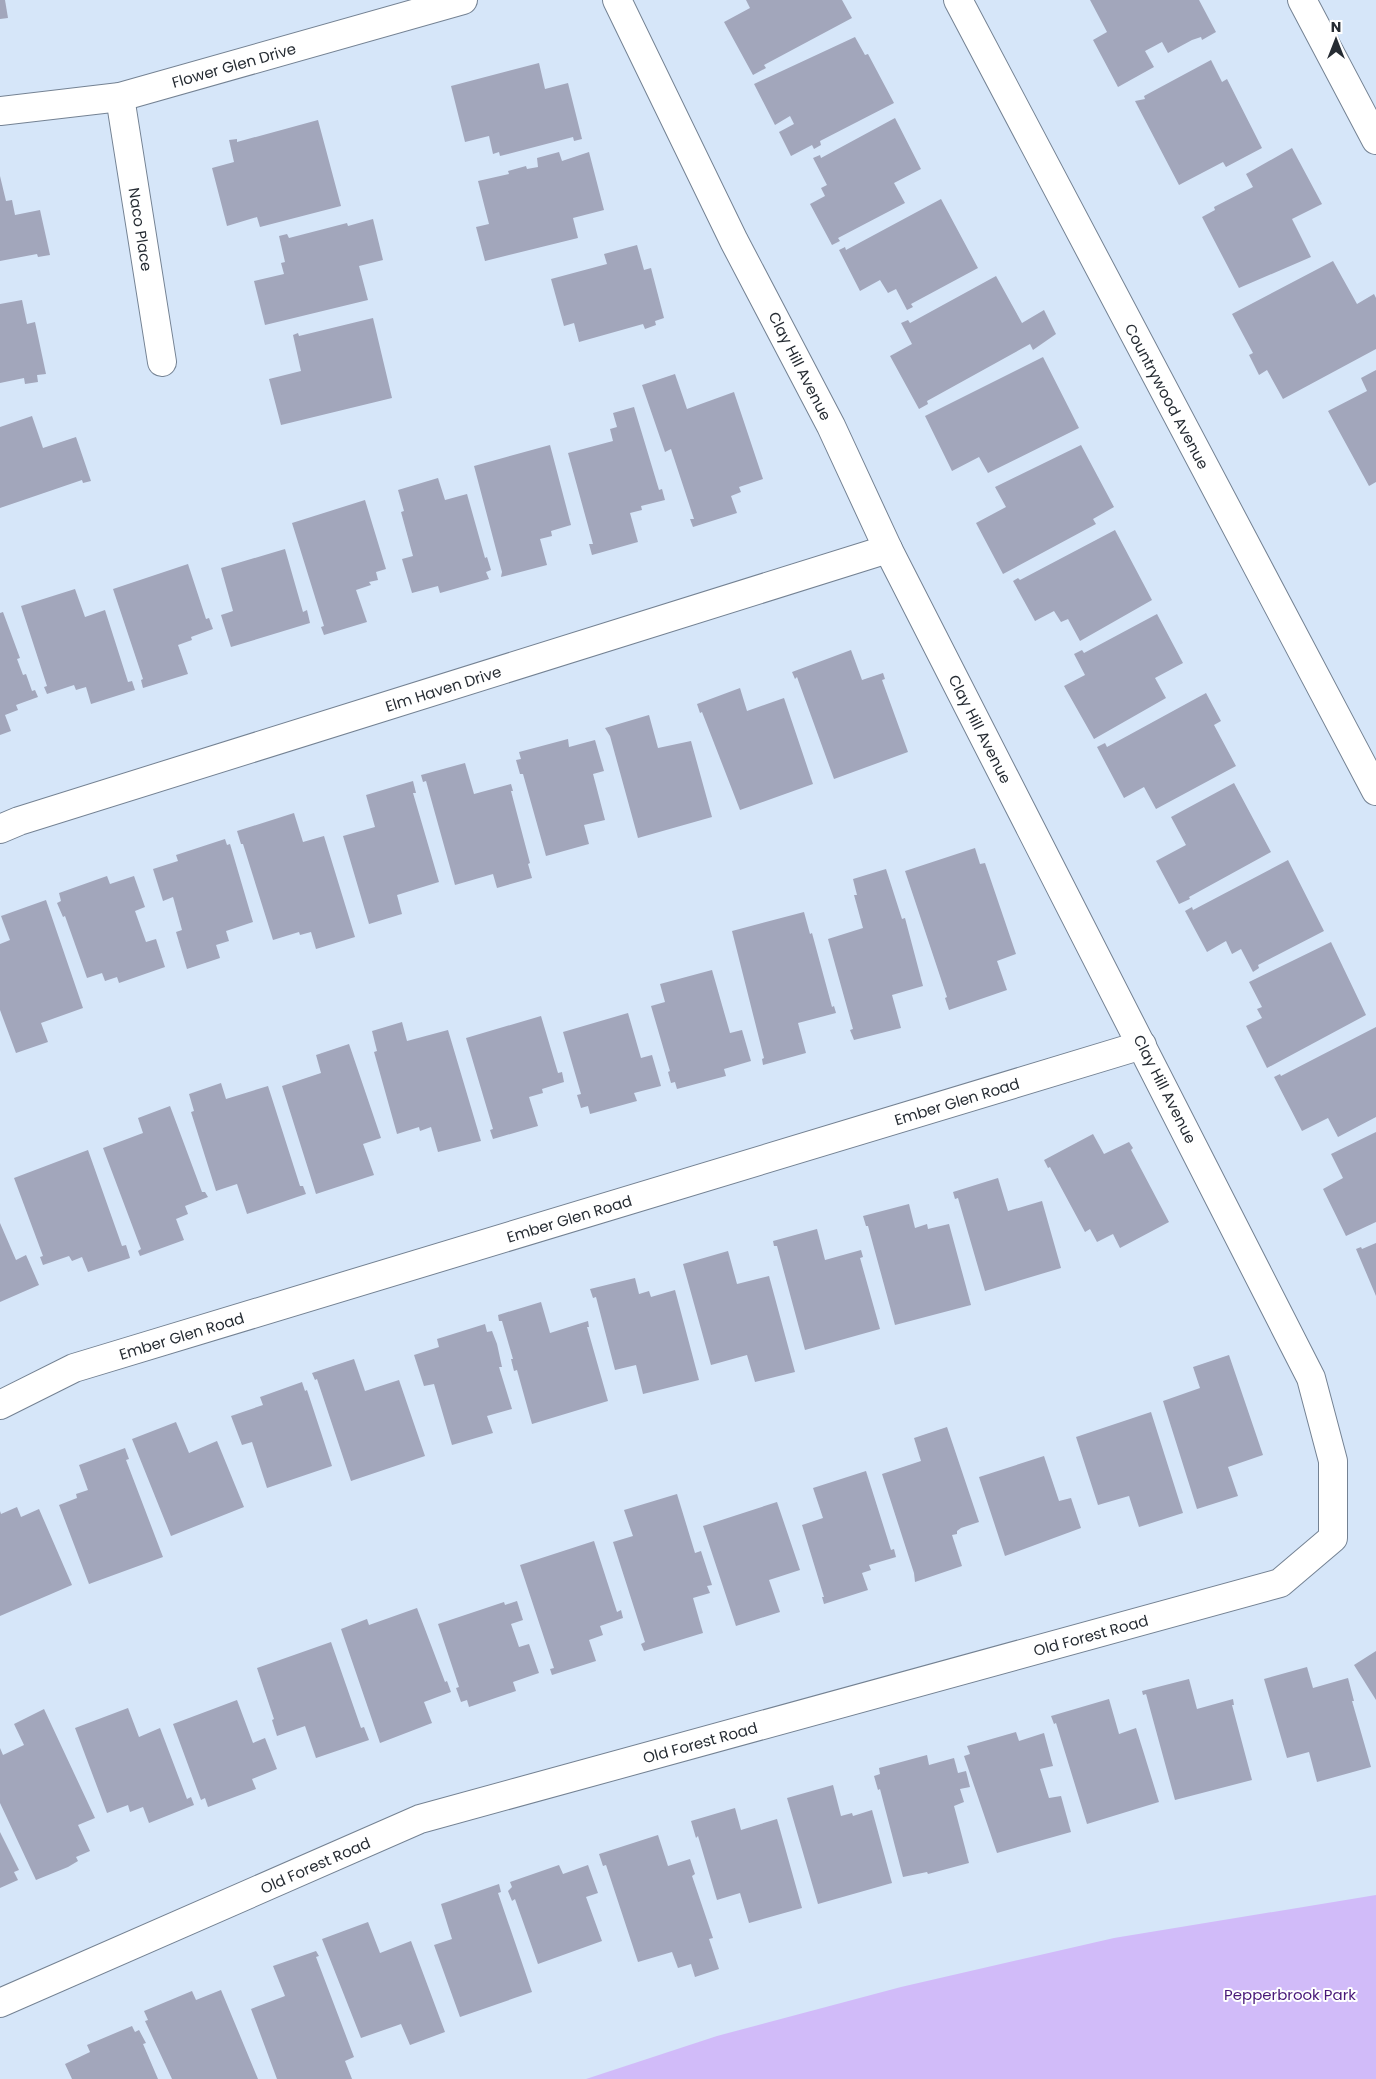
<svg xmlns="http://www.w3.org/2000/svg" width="1376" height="2079" viewBox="0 0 1376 2079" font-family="Poppins,sans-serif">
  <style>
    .green { fill: #d1bbf9 }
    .building { fill: #a2a6bb }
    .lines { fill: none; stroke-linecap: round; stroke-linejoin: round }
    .street-casing { stroke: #748293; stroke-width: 30 }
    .street { stroke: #fff; stroke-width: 28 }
    .labels { text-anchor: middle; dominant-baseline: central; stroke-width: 4; stroke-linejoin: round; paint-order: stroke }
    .street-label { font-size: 15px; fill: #262c33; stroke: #fff }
    .park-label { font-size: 15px; fill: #481879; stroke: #fff }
  </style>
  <rect width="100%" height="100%" fill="#d6e6f9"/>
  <path class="green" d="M 1376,1895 L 1376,2079 L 586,2079 L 717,2036 L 901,1987 L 1114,1938 Z"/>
  <g class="building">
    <path d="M 0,0 L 5,0 L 8,18 L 0,19 Z"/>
    <path d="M 746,0 L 842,0 L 852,18 L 764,65 L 766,68 L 753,75 L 724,22 L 750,8 Z"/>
    <path d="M 1090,0 L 1199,0 L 1216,32 L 1202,40 L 1201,37 L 1192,40 L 1168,53 L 1162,42 L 1145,51 L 1154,67 L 1118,87 L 1093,40 L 1107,32 Z"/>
    <path d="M 855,37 L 865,55 L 868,54 L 894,103 L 820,141 L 821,145 L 814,149 L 812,145 L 791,156 L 779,132 L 794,124 L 790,116 L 775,125 L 754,84 Z"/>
    <path d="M 1211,60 L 1222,82 L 1227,79 L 1262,148 L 1226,167 L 1223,162 L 1179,185 L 1135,101 L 1145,99 L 1144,96 Z"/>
    <path d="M 539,63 L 545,89 L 568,83 L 582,139 L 574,141 L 573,137 L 500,156 L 499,152 L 493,154 L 489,136 L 465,142 L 451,86 Z"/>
    <path d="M 895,118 L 921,169 L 894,183 L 905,203 L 838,238 L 840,241 L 832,245 L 810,204 L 825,196 L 821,188 L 827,185 L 813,158 L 820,155 L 821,158 Z"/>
    <path d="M 318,120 L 341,206 L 260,227 L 257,217 L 227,226 L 212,168 L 234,162 L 229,140 L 237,139 L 237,142 Z"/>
    <path d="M 1292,148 L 1322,204 L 1292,219 L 1311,257 L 1239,288 L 1202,217 L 1215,210 L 1214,207 L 1253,187 L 1246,174 Z"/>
    <path d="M 559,152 L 562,161 L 589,152 L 604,210 L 573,218 L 578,238 L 485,261 L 476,227 L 489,224 L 478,181 L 509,174 L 508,171 L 526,166 L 527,169 L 538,167 L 537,158 Z"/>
    <path d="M 0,176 L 6,201 L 12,200 L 15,215 L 40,210 L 50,255 L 38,257 L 37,254 L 0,261 Z"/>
    <path d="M 941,199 L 978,268 L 911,304 L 913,307 L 907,310 L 896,289 L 888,293 L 880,280 L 860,291 L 839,250 L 845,247 L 846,250 Z"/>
    <path d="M 373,219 L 383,260 L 359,266 L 368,300 L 265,325 L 254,281 L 284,274 L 281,263 L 285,262 L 279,236 L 287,234 L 289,238 L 347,223 L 348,226 Z"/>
    <path d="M 637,245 L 644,270 L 651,268 L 664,318 L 655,321 L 656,325 L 645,329 L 643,324 L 579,342 L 574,323 L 564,326 L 551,279 L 607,264 L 604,254 Z"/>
    <path d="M 1333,261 L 1357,304 L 1374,294 L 1376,298 L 1376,349 L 1283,399 L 1267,370 L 1259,375 L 1249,355 L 1253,353 L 1232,314 Z"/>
    <path d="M 996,276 L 1022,323 L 1044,310 L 1056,334 L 1033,350 L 1030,344 L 927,401 L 928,404 L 919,409 L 890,356 L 912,344 L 901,323 L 908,320 L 910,323 Z"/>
    <path d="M 22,300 L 27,324 L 35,322 L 46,374 L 37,375 L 38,382 L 25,384 L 24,378 L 0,383 L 0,304 Z"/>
    <path d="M 373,318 L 392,398 L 281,425 L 269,379 L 301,371 L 293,335 L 298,333 L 299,336 Z"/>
    <path d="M 1043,357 L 1079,428 L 988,473 L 979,457 L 952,471 L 925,416 Z"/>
    <path d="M 1376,370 L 1376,482 L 1369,486 L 1328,411 L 1367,391 L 1361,378 Z"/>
    <path d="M 675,374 L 687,409 L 734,392 L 763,479 L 739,487 L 741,492 L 731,496 L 737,513 L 693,527 L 690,519 L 694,519 L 671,449 L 665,452 L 642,385 Z"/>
    <path d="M 634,407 L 659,490 L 662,489 L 665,500 L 641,506 L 642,510 L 630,513 L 638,542 L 592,555 L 589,544 L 593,544 L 568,453 L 613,441 L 610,429 L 617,427 L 613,413 Z"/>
    <path d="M 32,416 L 43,448 L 76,437 L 91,481 L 83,483 L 82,480 L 0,508 L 0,427 Z"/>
    <path d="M 550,445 L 571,525 L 551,531 L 552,536 L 540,539 L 547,565 L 501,577 L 502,572 L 474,466 Z"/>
    <path d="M 1081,445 L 1114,507 L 1093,519 L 1096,524 L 1003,574 L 976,523 L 1006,507 L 995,487 Z"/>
    <path d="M 438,478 L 445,500 L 467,494 L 485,558 L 487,557 L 491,570 L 486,572 L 489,579 L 440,593 L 438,586 L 412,593 L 402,559 L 413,556 L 401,512 L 404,511 L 398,490 Z"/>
    <path d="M 365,500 L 386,569 L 376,572 L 378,580 L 369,582 L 371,585 L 356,590 L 367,622 L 324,635 L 321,627 L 324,626 L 292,523 Z"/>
    <path d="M 1115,530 L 1152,600 L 1080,641 L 1068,619 L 1061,622 L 1054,611 L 1035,621 L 1013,581 L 1018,578 L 1020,580 Z"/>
    <path d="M 285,549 L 303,612 L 307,610 L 310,623 L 231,647 L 221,615 L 233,611 L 221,568 Z"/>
    <path d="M 188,564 L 206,619 L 209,618 L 213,629 L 191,637 L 192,640 L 178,645 L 188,674 L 143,688 L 141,680 L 143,679 L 113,589 Z"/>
    <path d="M 75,589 L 85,617 L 105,610 L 128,682 L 132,681 L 135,690 L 91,704 L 86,687 L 76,690 L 74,685 L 47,694 L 44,687 L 47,686 L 21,606 Z"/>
    <path d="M 3,612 L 20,658 L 17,659 L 23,675 L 26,674 L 32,691 L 35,690 L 38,697 L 16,705 L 18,710 L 5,715 L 11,731 L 0,735 L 0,613 Z"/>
    <path d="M 1157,614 L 1183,663 L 1155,678 L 1166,698 L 1094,739 L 1064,686 L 1085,675 L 1074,654 L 1082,650 L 1084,653 Z"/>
    <path d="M 851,650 L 862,680 L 883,673 L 885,679 L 882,680 L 908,752 L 834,779 L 797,677 L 795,679 L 792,672 Z"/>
    <path d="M 740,688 L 747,711 L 784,698 L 813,784 L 740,810 L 702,712 L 700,713 L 697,704 Z"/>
    <path d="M 1206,693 L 1221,721 L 1214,725 L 1236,766 L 1156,809 L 1144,787 L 1124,798 L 1097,747 L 1105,743 L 1107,747 Z"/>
    <path d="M 649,715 L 658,748 L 691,741 L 712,817 L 638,838 L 610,736 L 605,728 Z"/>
    <path d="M 568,739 L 569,747 L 595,740 L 604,771 L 593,774 L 605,820 L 584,825 L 589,844 L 546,856 L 523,774 L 520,774 L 516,760 L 521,759 L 519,752 Z"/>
    <path d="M 465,763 L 474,794 L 511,784 L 513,791 L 511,791 L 530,863 L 528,864 L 532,878 L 497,888 L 493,874 L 455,885 L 426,781 L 423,782 L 421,775 Z"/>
    <path d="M 413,781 L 416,793 L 413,793 L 439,882 L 397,895 L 402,914 L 369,924 L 343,836 L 375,827 L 366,795 Z"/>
    <path d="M 1234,783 L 1271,852 L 1189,897 L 1190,899 L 1179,904 L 1156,861 L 1186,845 L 1171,817 Z"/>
    <path d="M 294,813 L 303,842 L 324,836 L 355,937 L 316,949 L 311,932 L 300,935 L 299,932 L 273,940 L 243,844 L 241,844 L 237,831 Z"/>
    <path d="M 225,839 L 227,845 L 230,844 L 253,922 L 226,931 L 229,941 L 216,945 L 220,958 L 187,969 L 176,932 L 182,930 L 173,897 L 163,901 L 153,869 L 178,861 L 176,855 Z"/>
    <path d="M 975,848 L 980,864 L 985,863 L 1016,954 L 997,961 L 1007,990 L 949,1010 L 945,998 L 947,997 L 905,871 Z"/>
    <path d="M 1288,860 L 1324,931 L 1258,965 L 1259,968 L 1253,972 L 1241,949 L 1232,954 L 1226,941 L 1207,952 L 1185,911 L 1192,907 L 1193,910 Z"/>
    <path d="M 886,869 L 902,919 L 905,918 L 923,986 L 892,995 L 901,1028 L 854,1040 L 850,1030 L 853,1029 L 828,939 L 863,928 L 854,895 L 857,895 L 853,879 Z"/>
    <path d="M 107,876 L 110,884 L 134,876 L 145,907 L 135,911 L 146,942 L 156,939 L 165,967 L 119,983 L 117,977 L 105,981 L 102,973 L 87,978 L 65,916 L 63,917 L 57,903 L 61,901 L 59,893 Z"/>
    <path d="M 46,900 L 83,1008 L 41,1023 L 48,1042 L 16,1053 L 0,1010 L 0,944 L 10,940 L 1,916 Z"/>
    <path d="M 804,912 L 810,934 L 812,933 L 832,1007 L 834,1006 L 836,1013 L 798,1023 L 806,1053 L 763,1065 L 762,1059 L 764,1058 L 732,931 Z"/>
    <path d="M 1331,942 L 1366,1015 L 1267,1068 L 1246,1026 L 1262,1018 L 1257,1009 L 1262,1007 L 1249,982 Z"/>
    <path d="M 712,970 L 730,1033 L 742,1030 L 751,1061 L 724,1069 L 726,1076 L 677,1089 L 675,1082 L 671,1083 L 668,1072 L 670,1071 L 651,1006 L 665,1002 L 660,984 Z"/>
    <path d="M 628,1013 L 641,1058 L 652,1055 L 661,1086 L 634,1093 L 637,1101 L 590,1114 L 588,1106 L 581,1108 L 577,1095 L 581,1094 L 563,1032 Z"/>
    <path d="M 541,1016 L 558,1073 L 562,1072 L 564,1082 L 542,1089 L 543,1093 L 529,1097 L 538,1126 L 493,1139 L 490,1130 L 493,1129 L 466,1038 Z"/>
    <path d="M 402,1022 L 407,1041 L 448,1030 L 481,1141 L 438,1152 L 431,1127 L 420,1131 L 419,1127 L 397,1134 L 374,1052 L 377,1051 L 372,1031 Z"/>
    <path d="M 1376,1027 L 1376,1117 L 1338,1137 L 1328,1118 L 1302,1131 L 1274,1077 L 1280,1074 L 1281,1076 Z"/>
    <path d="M 349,1044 L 381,1138 L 363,1144 L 374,1175 L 316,1194 L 282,1086 L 321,1073 L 316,1055 Z"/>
    <path d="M 221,1083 L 226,1099 L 268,1086 L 300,1186 L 303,1186 L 306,1194 L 247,1214 L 237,1184 L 216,1191 L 191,1112 L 194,1111 L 189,1094 Z"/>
    <path d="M 170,1106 L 202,1192 L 205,1192 L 208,1197 L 185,1206 L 188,1214 L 176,1219 L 184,1240 L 140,1256 L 138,1251 L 141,1249 L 103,1148 L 143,1133 L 138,1118 Z"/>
    <path d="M 1376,1132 L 1376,1222 L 1346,1236 L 1323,1189 L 1343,1178 L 1331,1154 Z"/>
    <path d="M 1093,1134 L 1104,1154 L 1129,1142 L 1133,1148 L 1131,1150 L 1169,1222 L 1120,1248 L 1113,1234 L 1097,1242 L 1090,1229 L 1085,1232 L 1050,1167 L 1048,1168 L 1044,1160 Z"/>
    <path d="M 88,1150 L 122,1246 L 126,1245 L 130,1258 L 88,1272 L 82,1257 L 72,1261 L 69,1256 L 43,1265 L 40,1257 L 43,1256 L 14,1178 Z"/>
    <path d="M 998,1178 L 1008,1211 L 1042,1201 L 1061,1268 L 985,1291 L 958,1198 L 955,1199 L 953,1192 Z"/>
    <path d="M 909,1204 L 915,1228 L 927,1224 L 928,1229 L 949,1224 L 971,1305 L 895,1325 L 868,1226 L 866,1226 L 863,1216 Z"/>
    <path d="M 0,1223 L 16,1260 L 26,1255 L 39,1285 L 0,1302 Z"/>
    <path d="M 817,1229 L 825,1260 L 861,1250 L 863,1257 L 860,1258 L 880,1329 L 805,1350 L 777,1246 L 774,1246 L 773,1241 Z"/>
    <path d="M 1376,1243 L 1376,1296 L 1356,1249 L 1361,1247 L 1362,1249 Z"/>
    <path d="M 728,1251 L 737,1284 L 769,1276 L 795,1372 L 755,1382 L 747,1355 L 711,1365 L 683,1264 Z"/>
    <path d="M 635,1278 L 639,1294 L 649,1291 L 651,1297 L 675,1290 L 699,1380 L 643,1394 L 636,1365 L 615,1370 L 596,1297 L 593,1298 L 590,1289 Z"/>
    <path d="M 541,1302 L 550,1333 L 588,1321 L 589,1327 L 587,1327 L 608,1401 L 532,1424 L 517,1370 L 514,1371 L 511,1359 L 513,1359 L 502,1321 L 499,1321 L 498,1315 Z"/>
    <path d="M 485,1324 L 487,1332 L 492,1331 L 497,1344 L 502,1367 L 499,1367 L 512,1409 L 487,1416 L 493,1433 L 452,1445 L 434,1384 L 424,1386 L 414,1355 L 439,1347 L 437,1339 Z"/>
    <path d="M 1229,1355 L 1263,1455 L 1228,1467 L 1238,1496 L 1197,1509 L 1163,1401 L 1200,1388 L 1193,1367 Z"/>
    <path d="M 354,1359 L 365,1391 L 399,1380 L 425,1456 L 351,1481 L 317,1379 L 315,1380 L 312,1373 Z"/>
    <path d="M 302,1382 L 305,1391 L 307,1390 L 332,1466 L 267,1488 L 252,1442 L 242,1445 L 231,1416 L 263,1405 L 260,1397 Z"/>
    <path d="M 1151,1412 L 1183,1513 L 1139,1527 L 1129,1496 L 1098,1505 L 1076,1437 Z"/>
    <path d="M 176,1422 L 189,1453 L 217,1441 L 244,1507 L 171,1536 L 132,1439 Z"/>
    <path d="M 947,1427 L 979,1522 L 961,1528 L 957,1531 L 957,1534 L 952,1535 L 962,1566 L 915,1582 L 914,1573 L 882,1474 L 921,1461 L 914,1438 Z"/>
    <path d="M 125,1448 L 129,1459 L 126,1460 L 163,1557 L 89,1584 L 59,1505 L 77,1498 L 76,1494 L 88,1490 L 79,1465 Z"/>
    <path d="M 1044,1456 L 1059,1501 L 1071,1498 L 1081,1528 L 1005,1556 L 979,1477 Z"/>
    <path d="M 866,1471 L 891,1550 L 894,1549 L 896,1557 L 869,1565 L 871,1570 L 862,1573 L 868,1590 L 824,1604 L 822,1597 L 824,1597 L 802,1525 L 823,1518 L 813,1488 Z"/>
    <path d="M 677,1494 L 695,1553 L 701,1551 L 712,1585 L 707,1586 L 710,1593 L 693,1598 L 703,1633 L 644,1651 L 641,1644 L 645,1642 L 613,1542 L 633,1536 L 624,1510 Z"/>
    <path d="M 777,1502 L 800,1570 L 769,1580 L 780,1612 L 736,1626 L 703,1526 Z"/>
    <path d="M 17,1507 L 21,1517 L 39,1509 L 72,1585 L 0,1616 L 0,1511 L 1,1514 Z"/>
    <path d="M 594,1541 L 617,1612 L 621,1610 L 623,1618 L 600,1626 L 603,1635 L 589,1640 L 596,1661 L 552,1675 L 550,1669 L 554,1668 L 520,1565 Z"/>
    <path d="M 517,1601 L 523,1620 L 511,1624 L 519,1647 L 529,1644 L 539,1673 L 513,1682 L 516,1691 L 469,1707 L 467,1700 L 461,1702 L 456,1688 L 459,1687 L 438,1624 L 504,1602 L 505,1605 Z"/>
    <path d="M 417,1608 L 445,1682 L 447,1681 L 451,1692 L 424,1702 L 432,1723 L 380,1743 L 341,1629 L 367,1619 L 369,1625 Z"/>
    <path d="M 331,1642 L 361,1728 L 364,1727 L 369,1740 L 316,1758 L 305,1726 L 277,1736 L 272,1720 L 274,1719 L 257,1668 Z"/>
    <path d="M 1376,1651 L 1376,1700 L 1354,1665 Z"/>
    <path d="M 1307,1667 L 1313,1688 L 1348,1678 L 1354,1701 L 1352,1701 L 1371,1767 L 1317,1782 L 1309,1752 L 1287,1758 L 1264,1679 Z"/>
    <path d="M 1189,1679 L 1197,1709 L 1233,1699 L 1234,1705 L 1232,1705 L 1252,1780 L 1175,1800 L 1146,1694 L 1143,1695 L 1142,1691 Z"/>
    <path d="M 1109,1699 L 1119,1734 L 1136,1728 L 1159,1802 L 1087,1824 L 1056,1723 L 1054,1724 L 1051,1716 Z"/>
    <path d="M 237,1700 L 253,1743 L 265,1738 L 277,1769 L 252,1779 L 256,1789 L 208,1807 L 205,1798 L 201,1800 L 173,1724 Z"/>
    <path d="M 128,1708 L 139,1737 L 160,1728 L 187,1799 L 191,1797 L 194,1805 L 149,1823 L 143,1807 L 130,1812 L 128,1805 L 107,1813 L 75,1728 Z"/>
    <path d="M 44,1709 L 95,1818 L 78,1825 L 90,1851 L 76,1857 L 78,1861 L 68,1867 L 36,1880 L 0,1803 L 0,1748 L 3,1755 L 24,1745 L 14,1724 Z"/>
    <path d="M 1016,1732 L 1019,1741 L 1044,1733 L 1053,1766 L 1040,1769 L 1049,1798 L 1061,1796 L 1071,1832 L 997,1853 L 964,1756 L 970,1754 L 967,1746 Z"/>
    <path d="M 927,1755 L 929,1765 L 954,1758 L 958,1773 L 966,1771 L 970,1787 L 960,1789 L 964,1802 L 954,1806 L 969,1863 L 928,1874 L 927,1872 L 903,1877 L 880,1789 L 878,1790 L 874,1776 L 880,1774 L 879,1768 Z"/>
    <path d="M 833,1785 L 841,1816 L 852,1813 L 853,1816 L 872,1810 L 892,1883 L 818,1904 L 787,1798 Z"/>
    <path d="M 735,1808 L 741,1830 L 777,1819 L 802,1908 L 749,1923 L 740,1893 L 717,1900 L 698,1836 L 696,1838 L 691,1821 Z"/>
    <path d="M 0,1832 L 19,1870 L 14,1872 L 18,1880 L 0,1888 Z"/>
    <path d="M 658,1835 L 668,1866 L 690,1859 L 695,1874 L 692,1876 L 713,1938 L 709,1939 L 719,1969 L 695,1977 L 691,1964 L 678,1968 L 672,1952 L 638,1962 L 606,1865 L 603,1866 L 599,1854 Z"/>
    <path d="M 559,1865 L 563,1874 L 588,1865 L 598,1893 L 586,1897 L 602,1941 L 538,1964 L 515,1899 L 512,1901 L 508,1891 L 512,1887 L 510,1882 Z"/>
    <path d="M 499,1884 L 501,1892 L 498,1893 L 532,1992 L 460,2017 L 434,1945 L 452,1939 L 441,1904 Z"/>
    <path d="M 368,1922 L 380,1953 L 411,1941 L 445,2032 L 410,2045 L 401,2024 L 361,2038 L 322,1939 Z"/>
    <path d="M 316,1951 L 319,1956 L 316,1957 L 354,2057 L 345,2061 L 352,2079 L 277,2079 L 251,2009 L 285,1996 L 273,1966 Z"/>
    <path d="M 221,1990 L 258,2079 L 172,2079 L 145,2021 L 148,2020 L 144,2011 L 192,1991 L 196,2000 Z"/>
    <path d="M 132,2026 L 135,2032 L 139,2030 L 146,2043 L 143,2044 L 158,2079 L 72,2079 L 65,2064 L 90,2052 L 87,2045 Z"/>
  </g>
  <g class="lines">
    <defs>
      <g id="street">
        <path id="s1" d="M 958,0 L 1376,791"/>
        <path d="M 1302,0 L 1376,140"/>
        <path id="s2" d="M 120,97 L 162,362"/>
        <path id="s3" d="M 0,111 L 120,97 L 463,0"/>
        <path id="s4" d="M 0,829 L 19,821 L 888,549"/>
        <path id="s5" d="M 0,1405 L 74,1368 L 1142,1045"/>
        <path id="s6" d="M 0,2003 L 420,1819 L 1280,1583 L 1333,1538 L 1333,1461 L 1311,1378 L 888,549 L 831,426 L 734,241 L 617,0"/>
      </g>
    </defs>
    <use href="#street" class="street-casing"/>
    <use href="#street" class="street"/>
  </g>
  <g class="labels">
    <g class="street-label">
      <text stroke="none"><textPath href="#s3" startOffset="239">Flower Glen Drive</textPath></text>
      <text stroke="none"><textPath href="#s2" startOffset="134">Naco Place</textPath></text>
      <text transform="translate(800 366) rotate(63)">Clay Hill Avenue</text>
      <text stroke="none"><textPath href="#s1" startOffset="448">Countrywood Avenue</textPath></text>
      <text stroke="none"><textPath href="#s4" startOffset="465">Elm Haven Drive</textPath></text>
      <text transform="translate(980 729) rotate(63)">Clay Hill Avenue</text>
      <text transform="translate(1165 1089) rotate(63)">Clay Hill Avenue</text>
      <text stroke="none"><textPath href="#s5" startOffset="1005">Ember Glen Road</textPath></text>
      <text stroke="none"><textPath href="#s5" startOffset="600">Ember Glen Road</textPath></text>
      <text stroke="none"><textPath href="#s5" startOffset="195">Ember Glen Road</textPath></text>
      <text stroke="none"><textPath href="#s6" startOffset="1154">Old Forest Road</textPath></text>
      <text stroke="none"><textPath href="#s6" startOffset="749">Old Forest Road</textPath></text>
      <text stroke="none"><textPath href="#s6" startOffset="344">Old Forest Road</textPath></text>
    </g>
    <g class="park-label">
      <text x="1290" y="1994">Pepperbrook Park</text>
    </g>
  </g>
  <g transform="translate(1336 40)" stroke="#ffffff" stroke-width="4" paint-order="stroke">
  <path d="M0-4L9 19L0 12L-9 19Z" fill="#262c33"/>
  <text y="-8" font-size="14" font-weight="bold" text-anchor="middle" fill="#262c33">N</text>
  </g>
</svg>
